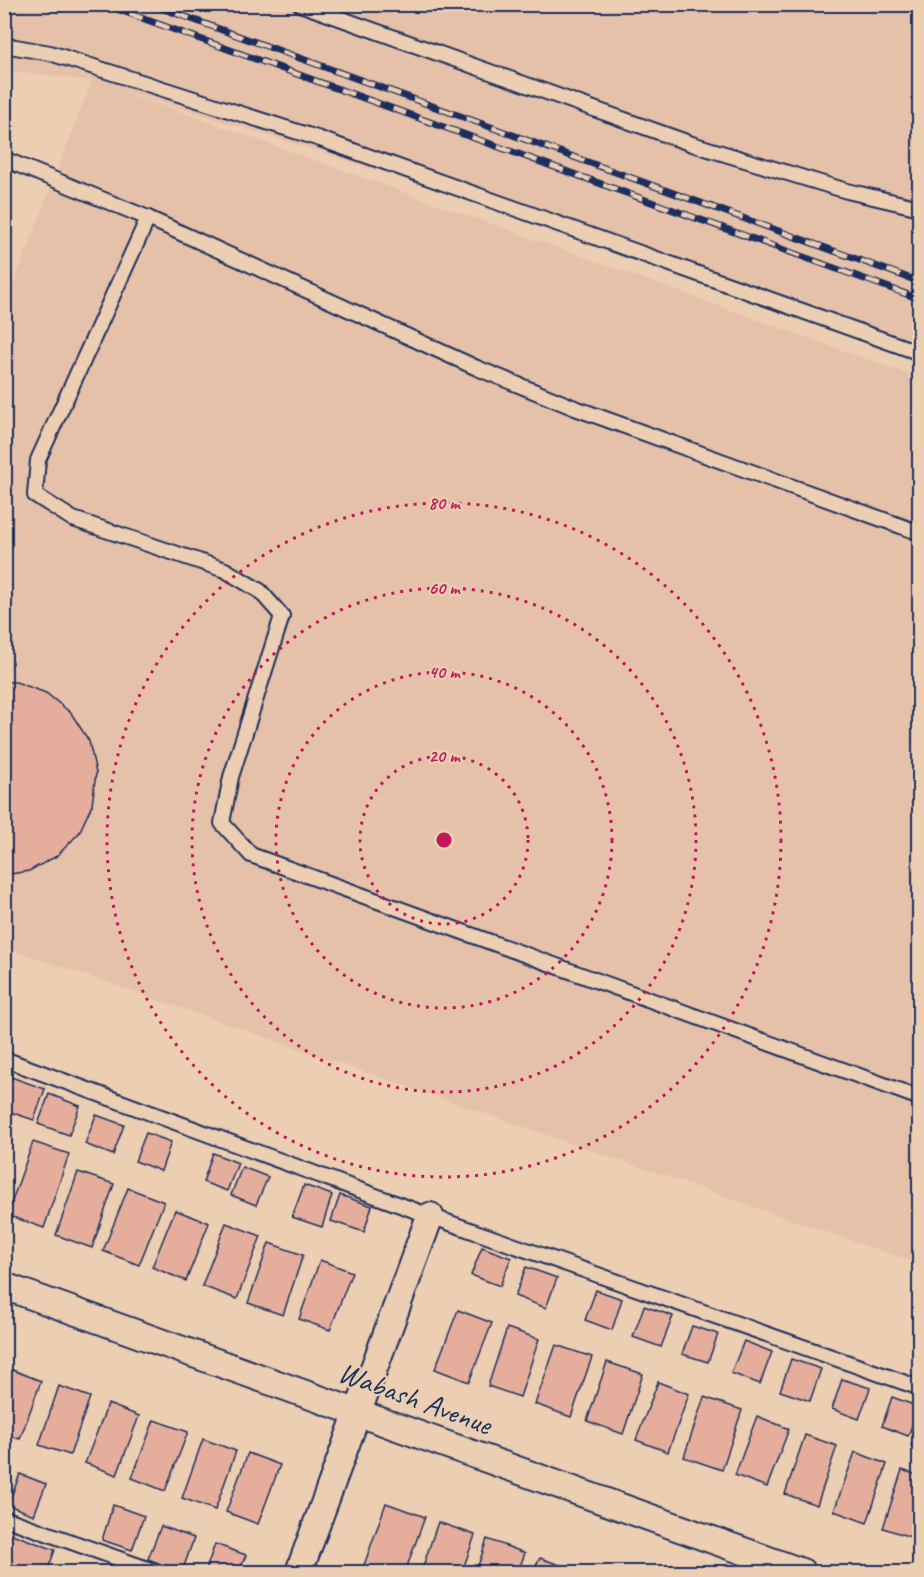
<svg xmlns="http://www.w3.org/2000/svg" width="924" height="1577" viewBox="0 0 924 1577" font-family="Caveat,sans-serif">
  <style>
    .built { fill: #e6c1a9 }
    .building { fill: #e5ae9c; stroke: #1b2f5e; stroke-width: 1.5 }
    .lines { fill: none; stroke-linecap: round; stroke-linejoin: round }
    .lane-casing { stroke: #1b2f5e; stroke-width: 18 }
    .street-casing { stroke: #1b2f5e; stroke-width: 30 }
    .lane { stroke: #ecceb2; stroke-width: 14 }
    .street { stroke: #ecceb2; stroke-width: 26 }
    .rail-casing { stroke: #1b2f5e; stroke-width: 7 }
    .rail { stroke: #ecceb2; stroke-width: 4.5; stroke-dasharray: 14; stroke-linecap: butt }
    .ring { fill: none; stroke: #c2185b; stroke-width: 3; stroke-dasharray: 3 6 }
    .labels { text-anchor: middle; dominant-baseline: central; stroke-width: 4.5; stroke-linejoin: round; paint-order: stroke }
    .street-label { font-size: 30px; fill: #1b2f5e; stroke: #ecceb2 }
    .centre { fill: #c2185b; stroke: #ecceb2; stroke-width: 3 }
    .ring-label { font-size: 18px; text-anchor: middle; font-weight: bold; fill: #c2185b; stroke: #ecceb2; stroke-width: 4.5; stroke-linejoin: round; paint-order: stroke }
  </style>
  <rect width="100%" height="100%" fill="#ecceb2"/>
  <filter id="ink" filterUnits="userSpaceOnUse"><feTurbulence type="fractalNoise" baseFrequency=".0167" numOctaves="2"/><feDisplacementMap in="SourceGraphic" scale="12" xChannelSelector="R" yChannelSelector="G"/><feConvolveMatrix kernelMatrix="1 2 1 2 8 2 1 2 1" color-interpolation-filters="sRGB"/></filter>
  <g filter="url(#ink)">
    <path class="built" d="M 5,5 L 919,5 L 919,359 L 470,201 L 327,154 L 112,87 L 919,378 L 919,1264 L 5,947 L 4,309 L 92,81 L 5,70 Z"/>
    <g class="building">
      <path d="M 4,682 L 16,682 L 46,693 L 71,713 L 89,741 L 96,773 L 92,805 L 79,833 L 57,856 L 29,871 L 4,875 Z"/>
      <path d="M 11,1077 L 45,1089 L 34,1120 L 4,1110 L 4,1095 Z"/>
      <path d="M 49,1094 L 80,1106 L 69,1135 L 38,1124 Z"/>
      <path d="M 96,1115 L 124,1125 L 113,1155 L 85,1144 Z"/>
      <path d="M 146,1133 L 171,1142 L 161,1171 L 135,1161 Z"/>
      <path d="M 33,1142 L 69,1154 L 44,1228 L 7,1215 Z"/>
      <path d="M 213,1153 L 238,1163 L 227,1191 L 203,1182 Z"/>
      <path d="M 242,1167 L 268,1177 L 256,1205 L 231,1195 Z"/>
      <path d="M 78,1172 L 114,1184 L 92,1248 L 56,1235 Z"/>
      <path d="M 304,1185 L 332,1195 L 322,1227 L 292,1217 Z"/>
      <path d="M 128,1188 L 164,1202 L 139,1265 L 103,1251 Z"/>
      <path d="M 340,1195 L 372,1206 L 364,1232 L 331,1221 Z"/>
      <path d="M 175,1210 L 209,1223 L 186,1281 L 152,1267 Z"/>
      <path d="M 226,1223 L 261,1236 L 237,1299 L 202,1286 Z"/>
      <path d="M 269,1243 L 303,1255 L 283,1315 L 248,1303 Z"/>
      <path d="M 482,1247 L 511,1258 L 500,1286 L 471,1275 Z"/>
      <path d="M 320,1260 L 352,1272 L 330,1330 L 299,1319 Z"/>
      <path d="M 526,1267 L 557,1278 L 546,1308 L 515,1296 Z"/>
      <path d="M 596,1290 L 622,1299 L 612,1330 L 585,1320 Z"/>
      <path d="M 644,1306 L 673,1316 L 661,1347 L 633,1337 Z"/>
      <path d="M 458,1310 L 492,1323 L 469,1382 L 435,1369 Z"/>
      <path d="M 692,1326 L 718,1334 L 708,1362 L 682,1354 Z"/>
      <path d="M 507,1328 L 539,1339 L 520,1397 L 488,1386 Z"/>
      <path d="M 744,1341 L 772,1352 L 760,1384 L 731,1373 Z"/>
      <path d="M 556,1345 L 592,1357 L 571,1417 L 535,1404 Z"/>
      <path d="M 791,1359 L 821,1369 L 810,1401 L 780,1391 Z"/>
      <path d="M 607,1362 L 643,1374 L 623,1434 L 587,1421 Z"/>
      <path d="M 10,1369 L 41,1381 L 20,1439 L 4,1434 L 4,1383 Z"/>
      <path d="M 842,1379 L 870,1388 L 859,1419 L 832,1409 Z"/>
      <path d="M 658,1382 L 689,1394 L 668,1452 L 636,1440 Z"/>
      <path d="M 59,1386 L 90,1397 L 70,1455 L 39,1445 Z"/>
      <path d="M 704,1397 L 742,1410 L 722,1470 L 684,1457 Z"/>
      <path d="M 892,1397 L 919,1407 L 908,1436 L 882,1426 Z"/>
      <path d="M 108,1404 L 139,1416 L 117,1475 L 85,1463 Z"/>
      <path d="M 757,1416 L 789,1429 L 767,1487 L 735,1475 Z"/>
      <path d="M 920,1419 L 920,1449 L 911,1446 Z"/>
      <path d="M 154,1420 L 188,1432 L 165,1491 L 132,1478 Z"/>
      <path d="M 805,1435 L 837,1446 L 817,1505 L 785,1494 Z"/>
      <path d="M 203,1439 L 236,1451 L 215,1510 L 182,1498 Z"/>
      <path d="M 855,1452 L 887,1464 L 867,1523 L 834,1511 Z"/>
      <path d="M 248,1453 L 280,1465 L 258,1524 L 226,1512 Z"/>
      <path d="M 902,1470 L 920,1476 L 920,1540 L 883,1528 Z"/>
      <path d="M 20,1474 L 46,1484 L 34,1515 L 8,1505 Z"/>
      <path d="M 386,1503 L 425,1517 L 405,1572 L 375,1572 L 363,1568 Z"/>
      <path d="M 113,1505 L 144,1516 L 132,1550 L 102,1540 Z"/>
      <path d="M 438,1522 L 475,1535 L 462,1572 L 421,1572 Z"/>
      <path d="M 161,1526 L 194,1538 L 182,1572 L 148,1559 Z"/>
      <path d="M 4,1531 L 55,1550 L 47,1572 L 4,1572 Z"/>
      <path d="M 487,1539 L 525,1553 L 518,1572 L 476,1572 Z"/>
      <path d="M 215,1544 L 246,1555 L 239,1572 L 205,1572 Z"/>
      <path d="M 540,1558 L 574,1570 L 574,1572 L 533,1572 Z"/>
    </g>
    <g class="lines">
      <defs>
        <g id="lane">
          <path d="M 300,4 L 692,144 L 847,191 L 920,208"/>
          <path d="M 4,45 L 50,53 L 320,139 L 920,353"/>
          <path d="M 4,159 L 148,218 L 477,368 L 575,408 L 920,533"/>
          <path d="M 148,218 L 38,460 L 35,495 L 73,519 L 225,570 L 260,591 L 282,616 L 231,777 L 222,823 L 251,855 L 920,1098"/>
          <path d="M 4,1059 L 430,1216 L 920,1388"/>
          <path d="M 4,1518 L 156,1572"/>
        </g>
        <g id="street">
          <path d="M 4,1286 L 802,1572"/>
          <path d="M 299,1572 L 430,1216"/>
        </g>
      </defs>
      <use href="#lane" class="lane-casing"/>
      <use href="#street" class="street-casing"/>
      <use href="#lane" class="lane"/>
      <use href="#street" class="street"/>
      <defs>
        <g id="rail">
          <path d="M 103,4 L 920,299"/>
          <path d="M 150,4 L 920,282"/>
        </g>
      </defs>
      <use href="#rail" class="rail-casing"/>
      <use href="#rail" class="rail"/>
    </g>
  </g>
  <g class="ring">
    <circle cx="444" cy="840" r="84"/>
    <circle cx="444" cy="840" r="168"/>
    <circle cx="444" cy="840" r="252"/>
    <circle cx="444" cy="840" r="337"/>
  </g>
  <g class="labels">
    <g class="street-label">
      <text transform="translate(415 1398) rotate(20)">Wabash Avenue</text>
    </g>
  </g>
  <circle cx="444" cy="840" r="9" class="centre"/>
  <g class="ring-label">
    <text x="444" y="509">80 m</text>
    <text x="444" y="594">60 m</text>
    <text x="444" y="678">40 m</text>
    <text x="444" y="762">20 m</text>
  </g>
  <rect width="924" height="1577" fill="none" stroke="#ecceb2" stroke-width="24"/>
  <rect x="12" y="12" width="900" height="1553" fill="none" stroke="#1b2f5e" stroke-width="2" filter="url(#ink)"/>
</svg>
